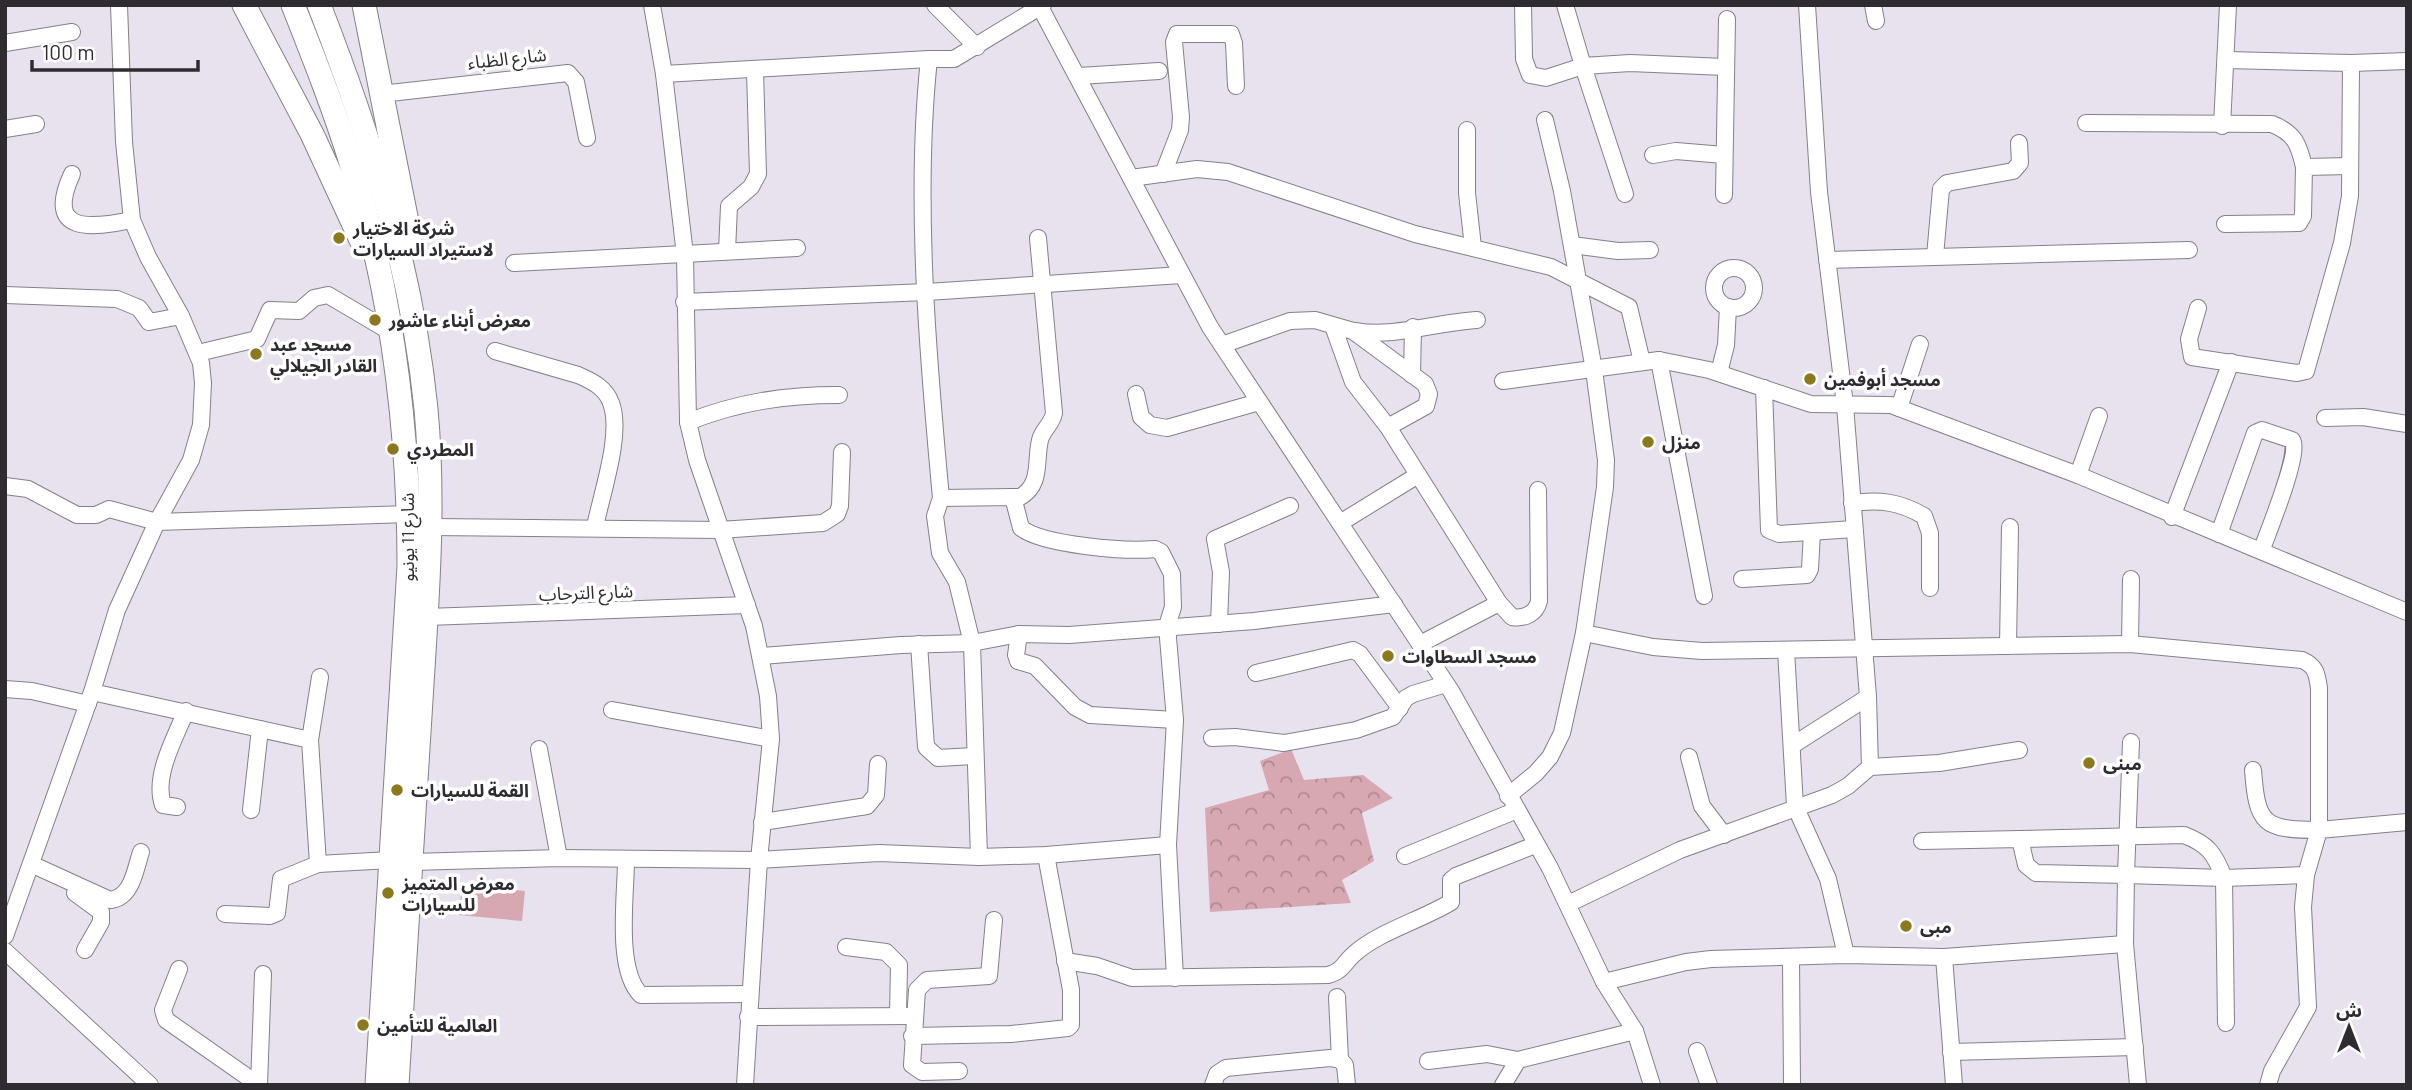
<svg xmlns="http://www.w3.org/2000/svg" width="2412" height="1090" viewBox="0 0 2412 1090" font-family="Barlow,'Noto Sans Arabic',sans-serif">
  <style>
    .grass { fill: #d7a8b1 }
    .park { fill: url(#park-crowns) }
    .lines { fill: none; stroke-linecap: round; stroke-linejoin: round }
    .minor-casing { stroke: #84808a; stroke-width: 18 }
    .highway-casing { stroke: #84808a; stroke-width: 25 }
    .minor { stroke: #fff; stroke-width: 16 }
    .highway { stroke: #fff; stroke-width: 23 }
    .poi-dot { fill: #8c791e; stroke: #fff; stroke-width: 2.5 }
    .labels { text-anchor: middle; dominant-baseline: central; stroke-width: 7; stroke-linejoin: round; paint-order: stroke }
    .street-label { font-size: 18px; fill: #2e2c30; stroke: #fff }
    .poi-label { font-size: 18px; font-weight: bold; fill: #2e2c30; stroke: #fff; text-anchor: start }
  </style>
  <defs>
    <pattern id="park-crowns" width="20" height="18" patternUnits="userSpaceOnUse" patternTransform="scale(1.75)"><rect width="20" height="18" fill="#d7a8b1"/><path d="M2 6a3 3 0 1 1 6 0M12 15a3 3 0 1 1 6 0" fill="none" stroke="#af8990"/></pattern>
  </defs>
  <rect width="100%" height="100%" fill="#e7e2ee"/>
  <path class="grass" d="M 462,885 L 525,891 L 522,921 L 459,915 Z"/>
  <path class="park" d="M 1291,749 L 1304,780 L 1363,775 L 1393,798 L 1362,813 L 1374,861 L 1342,880 L 1351,903 L 1210,912 L 1205,808 L 1269,790 L 1260,761 Z"/>
  <g class="lines">
    <defs>
      <g id="minor">
        <path d="M 652,5 L 664,74 L 685,255 L 688,422 L 697,460 L 754,626 L 768,696 L 771,739 L 759,860 L 745,1085"/>
        <path d="M 935,5 L 977,47"/>
        <path d="M 1039,5 L 1210,327 L 1451,691 L 1550,868 L 1604,982 L 1635,1031 L 1652,1085"/>
        <path d="M 1523,5 L 1524,59 L 1530,75 L 1546,78 L 1583,66 L 1565,5"/>
        <path d="M 1807,5 L 1819,192 L 1845,405 L 1868,697 L 1870,767"/>
        <path d="M 1873,5 L 1876,21"/>
        <path d="M 5,43 L 72,32"/>
        <path d="M 2351,63 L 2407,61"/>
        <path d="M 664,74 L 929,59"/>
        <path d="M 1079,76 L 1159,71"/>
        <path d="M 381,94 L 568,73 L 576,82 L 587,138"/>
        <path d="M 2086,123 L 2272,124 C 2295,133 2299,145 2304,167"/>
        <path d="M 2222,126 L 2228,5"/>
        <path d="M 5,129 L 36,124"/>
        <path d="M 1467,130 L 1467,193 L 1473,247"/>
        <path d="M 1653,155 L 1676,151 L 1724,155"/>
        <path d="M 72,174 C 44,235 92,228 132,220"/>
        <path d="M 1163,174 L 1180,130 L 1181,117 L 1174,42 L 1177,34 L 1231,34 L 1234,43 L 1236,86"/>
        <path d="M 1131,178 L 1197,169 L 1228,172 L 1415,234 L 1551,267 L 1629,307 L 1642,362"/>
        <path d="M 1625,194 L 1583,66 L 1630,63 L 1725,67"/>
        <path d="M 1724,195 L 1727,19"/>
        <path d="M 2225,224 L 2299,223 L 2303,216 L 2304,167 L 2350,166"/>
        <path d="M 1572,245 L 1618,251 L 1650,250"/>
        <path d="M 727,251 L 729,206 L 751,187 L 758,174 L 755,71"/>
        <path d="M 1935,256 L 1941,189 L 1947,183 L 2013,171 L 2020,163 L 2019,143"/>
        <path d="M 1827,260 L 2189,250"/>
        <path d="M 514,263 L 797,248"/>
        <circle cx="1734" cy="288" r="20"/>
        <path d="M 5,295 L 117,299 L 139,308 L 149,322 L 181,316"/>
        <path d="M 684,302 L 927,292 L 1181,275"/>
        <path d="M 2198,308 L 2189,339 L 2192,357 L 2297,373 L 2306,371 L 2342,243 L 2350,196 L 2351,63 L 2226,60"/>
        <path d="M 1333,326 L 1353,382 L 1388,427 L 1499,603 L 1512,617 C 1524,619 1536,614 1539,601 L 1538,490"/>
        <path d="M 1356,331 C 1393,338 1438,322 1477,320"/>
        <path d="M 1222,345 L 1290,321 L 1315,320 L 1353,331 L 1425,384 L 1429,394 L 1426,406 L 1388,427"/>
        <path d="M 495,351 L 578,375 C 592,381 606,388 611,403 C 623,434 601,495 595,527"/>
        <path d="M 198,353 L 257,339 L 270,310 L 299,311 L 314,298 L 328,295 L 389,331"/>
        <path d="M 1659,360 L 1704,596"/>
        <path d="M 1719,373 L 1726,345 L 1728,307"/>
        <path d="M 1412,375 L 1413,327"/>
        <path d="M 1503,381 L 1659,360 L 1709,370 L 1811,404 L 1891,405 L 2078,475 L 2407,612"/>
        <path d="M 1764,388 L 1769,530 L 1779,534 L 1854,529"/>
        <path d="M 1136,394 L 1141,417 L 1150,425 L 1167,428 L 1259,402"/>
        <path d="M 1899,408 L 1920,344"/>
        <path d="M 2325,418 L 2363,417 L 2407,424"/>
        <path d="M 688,422 C 738,402 785,395 839,395"/>
        <path d="M 2078,475 L 2099,416"/>
        <path d="M 5,486 L 28,489 L 77,515 L 96,515 L 109,509 L 157,522 L 409,514"/>
        <path d="M 1013,497 L 1020,497 C 1044,484 1034,455 1041,437 C 1045,427 1052,424 1054,413 L 1038,238"/>
        <path d="M 941,498 L 1013,497 L 1021,528 C 1043,545 1126,552 1155,549 L 1161,552 L 1172,574 L 1173,607 L 1167,626 L 1175,720 L 1168,845 L 1175,978"/>
        <path d="M 1852,503 C 1879,499 1900,502 1924,516 L 1930,533 L 1930,588"/>
        <path d="M 2172,517 L 2231,362"/>
        <path d="M 1340,523 L 1418,475"/>
        <path d="M 430,527 L 720,530 L 823,523 L 837,514 L 840,506 L 842,452"/>
        <path d="M 2219,534 L 2255,433 L 2262,430 L 2292,440 C 2301,452 2268,532 2262,549"/>
        <path d="M 1742,579 L 1807,575 L 1810,569 L 1812,532"/>
        <path d="M 427,617 L 747,605"/>
        <path d="M 1219,624 L 1221,572 L 1215,539 L 1290,506"/>
        <path d="M 1584,633 L 1653,647 L 1702,651 L 2130,644 L 2302,660 C 2316,666 2317,674 2319,688 L 2319,830 C 2263,830 2257,824 2253,770"/>
        <path d="M 1019,634 L 1016,655 L 1018,661 L 1035,666 L 1075,707 L 1090,715 L 1175,720"/>
        <path d="M 919,644 L 926,747 L 938,758 L 974,756"/>
        <path d="M 1420,644 L 1499,603"/>
        <path d="M 2130,644 L 2131,579"/>
        <path d="M 2008,646 L 2010,527"/>
        <path d="M 1786,650 L 1795,806 L 1828,879 L 1846,955"/>
        <path d="M 761,656 L 901,645 L 972,643 L 1019,634 L 1069,635 L 1254,621 L 1394,604"/>
        <path d="M 1256,673 L 1353,650 L 1360,654 L 1400,708"/>
        <path d="M 5,689 L 32,691 L 88,704"/>
        <path d="M 92,692 L 310,740 L 320,677"/>
        <path d="M 612,710 L 771,739"/>
        <path d="M 1212,738 L 1235,737 L 1284,743 L 1356,730 L 1393,717 L 1406,698 L 1413,694 L 1446,684"/>
        <path d="M 310,740 L 318,864"/>
        <path d="M 2131,742 L 2126,875 L 2224,878 L 2306,875 L 2319,830 L 2407,822"/>
        <path d="M 1793,745 L 1868,697"/>
        <path d="M 539,749 L 559,858"/>
        <path d="M 1689,757 L 1702,806 L 1724,835"/>
        <path d="M 1508,796 L 1536,773 L 1550,757 L 1562,733 L 1584,633 L 1605,487 L 1606,460 L 1594,370 L 1562,191 L 1545,120"/>
        <path d="M 177,807 L 163,805 C 153,776 175,738 186,711"/>
        <path d="M 251,810 L 260,729"/>
        <path d="M 762,822 L 867,806 L 876,795 L 878,764"/>
        <path d="M 2020,839 L 2184,835 C 2208,844 2215,854 2224,878 L 2226,1023"/>
        <path d="M 1922,841 L 2020,839 L 2026,865 L 2036,873 L 2126,875 L 2125,944 L 2138,1085"/>
        <path d="M 1405,856 L 1517,810"/>
        <path d="M 979,857 L 972,643 L 957,582 L 940,553 L 935,516 L 941,498 C 928,358 914,199 929,59 L 954,59 L 1043,5"/>
        <path d="M 626,860 C 626,895 615,970 641,995 L 750,994"/>
        <path d="M 411,862 L 559,858 L 759,860 L 879,853 L 979,857 L 1046,855 L 1168,845"/>
        <path d="M 31,864 L 110,900 C 132,898 135,870 141,852"/>
        <path d="M 75,893 L 101,912 L 101,922 L 85,950"/>
        <path d="M 1568,904 L 1680,850 L 1832,795 L 1848,786 L 1870,767 L 1939,763 L 2019,750"/>
        <path d="M 225,914 L 270,916 L 277,913 L 281,879 L 318,864 L 391,860"/>
        <path d="M 5,936 L 92,692 L 117,610 L 157,522 L 191,460 L 201,425 L 203,383 L 201,363 L 181,316 L 148,257 L 132,220 L 124,142 L 119,5"/>
        <path d="M 846,947 L 886,952 L 899,965 L 898,1015"/>
        <path d="M 5,951 L 150,1085"/>
        <path d="M 1944,957 L 1954,1085"/>
        <path d="M 1791,959 L 1792,1085"/>
        <path d="M 1065,961 L 1097,966 L 1132,978 L 1328,975 C 1343,971 1343,964 1353,955 C 1377,932 1422,920 1451,902 L 1451,880 L 1456,876 L 1535,845"/>
        <path d="M 179,969 L 163,1010 L 166,1020 L 259,1085"/>
        <path d="M 1604,982 L 1686,962 L 1711,959 L 1846,955 L 1944,957 L 2125,944"/>
        <path d="M 1337,997 L 1340,1060"/>
        <path d="M 748,1017 L 914,1016"/>
        <path d="M 912,1036 L 1011,1034 L 1068,1028 L 1071,1025 L 1071,990 L 1046,855"/>
        <path d="M 1697,1051 L 1709,1085"/>
        <path d="M 1951,1052 L 2135,1047"/>
        <path d="M 1428,1061 L 1487,1054 L 1518,1060"/>
        <path d="M 959,1071 L 922,1072 L 912,1065 L 917,990 L 927,980 L 989,976 L 994,920"/>
        <path d="M 259,1085 L 263,974"/>
        <path d="M 1213,1085 L 1217,1074 L 1226,1068 L 1330,1058 L 1340,1060 L 1345,1065 L 1347,1085"/>
        <path d="M 1503,1085 L 1518,1060 L 1635,1031"/>
        <path d="M 2268,1085 L 2272,1071 L 2308,1007 L 2303,907 L 2306,875"/>
      </g>
      <g id="highway">
        <path d="M 244,5 L 312,134 L 361,240"/>
        <path d="M 293,5 C 314,58 335,111 352,166 C 392,294 409,432 409,566 L 377,1085"/>
        <path d="M 319,5 C 370,136 412,268 426,409 C 435,506 427,603 421,700 C 414,828 405,956 397,1085"/>
        <path d="M 364,5 L 410,237"/>
      </g>
    </defs>
    <use href="#minor" class="minor-casing"/>
    <use href="#highway" class="highway-casing"/>
    <use href="#minor" class="minor"/>
    <use href="#highway" class="highway"/>
  </g>
  <g class="poi-dot">
    <circle cx="339" cy="238" r="7"/>
    <circle cx="375" cy="320" r="7"/>
    <circle cx="256" cy="354" r="7"/>
    <circle cx="1810" cy="379" r="7"/>
    <circle cx="1648" cy="442" r="7"/>
    <circle cx="393" cy="449" r="7"/>
    <circle cx="1388" cy="656" r="7"/>
    <circle cx="2089" cy="763" r="7"/>
    <circle cx="397" cy="790" r="7"/>
    <circle cx="388" cy="893" r="7"/>
    <circle cx="1906" cy="926" r="7"/>
    <circle cx="363" cy="1025" r="7"/>
  </g>
  <g class="labels">
    <g class="street-label">
      <text transform="translate(507 58) rotate(-6)">شارع الظباء</text>
      <text transform="translate(407 537) rotate(-90)">شارع 11 يونيو</text>
      <text transform="translate(586 592) rotate(-2)">شارع الترحاب</text>
    </g>
    <g class="poi-label">
      <text x="353" y="228">شركة الاختيار<tspan x="353" dy="21">لاستيراد السيارات</tspan></text>
      <text x="389" y="320">معرض أبناء عاشور</text>
      <text x="270" y="344">مسجد عبد<tspan x="270" dy="21">القادر الجيلالي</tspan></text>
      <text x="1824" y="379">مسجد أبوفمين</text>
      <text x="1662" y="442">منزل</text>
      <text x="407" y="449">المطردي</text>
      <text x="1402" y="656">مسجد السطاوات</text>
      <text x="2103" y="763">مبنى</text>
      <text x="411" y="790">القمة للسيارات</text>
      <text x="402" y="883">معرض المتميز<tspan x="402" dy="21">للسيارات</tspan></text>
      <text x="1920" y="926">مبى</text>
      <text x="377" y="1025">العالمية للتأمين</text>
    </g>
  </g>
  <rect width="2412" height="1090" fill="none" stroke="#2e2c30" stroke-width="14"/>
  <g transform="translate(2349 1027)" stroke="#ffffff" stroke-width="5" paint-order="stroke">
  <path d="M0-5L12 26L0 18L-12 26Z" fill="#2e2c30"/>
  <text y="-10" font-size="19" font-weight="bold" text-anchor="middle" fill="#2e2c30">ش</text>
  </g>
  <path d="M32 60v10h166v-10" fill="none" stroke="#2e2c30" stroke-width="3.5"/>
  <text x="42" y="60" font-size="21" fill="#2e2c30" stroke="#ffffff" stroke-width="5" paint-order="stroke">100 m</text>
</svg>
